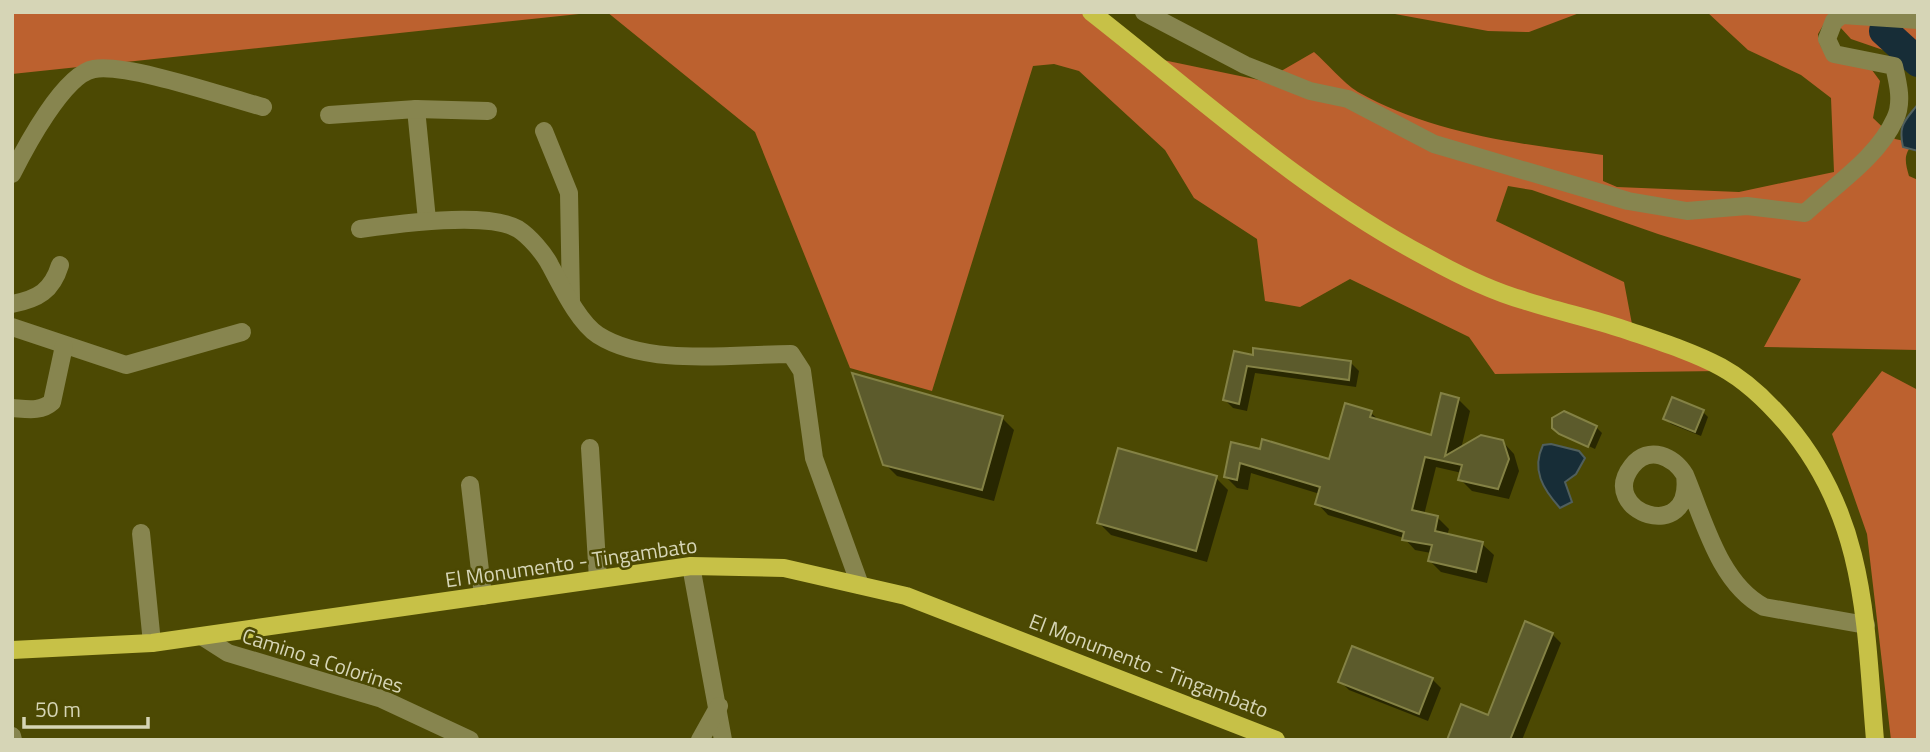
<svg xmlns="http://www.w3.org/2000/svg" width="1930" height="752" viewBox="0 0 1930 752" font-family="'Titillium Web',sans-serif">
  <style>
    .forest { fill: #bc612f }
    .water { fill: #172d37; stroke: #505f5d; stroke-width: 2 }
    .shadow { fill: #0007 }
    .lines { fill: none; stroke-linecap: round; stroke-linejoin: round }
    .river { stroke: #172d37; stroke-width: 30 }
    .building { fill: #5c5b2c; stroke: #848245; stroke-width: 2 }
    .minor { stroke: #87854f; stroke-width: 18 }
    .major { stroke: #c7c147; stroke-width: 18 }
    .labels { text-anchor: middle; dominant-baseline: central; stroke-width: 5; stroke-linejoin: round; paint-order: stroke }
    .street-label { font-size: 21px; fill: #d6d5b6; stroke: #4c4903 }
  </style>
  <rect width="100%" height="100%" fill="#4c4903"/>
  <g class="forest">
    <path d="M 12,12 L 598,12 L 12,74 Z"/>
    <path d="M 607,12 L 1085,12 L 1139,55 L 1264,81 L 1314,52 C 1328,64 1342,82 1358,92 C 1432,134 1521,144 1603,155 L 1603,181 L 1617,187 L 1739,192 L 1834,172 L 1831,98 L 1801,75 L 1748,50 L 1707,12 L 1918,12 L 1918,62 L 1851,39 L 1829,15 L 1818,34 C 1819,63 1849,64 1872,70 L 1880,81 L 1873,118 L 1895,139 L 1914,143 C 1903,154 1905,162 1909,176 L 1918,180 L 1918,350 L 1764,347 L 1801,279 L 1658,234 L 1532,190 L 1508,186 L 1496,221 L 1624,282 L 1635,340 L 1719,371 L 1495,374 L 1469,337 L 1350,279 L 1300,307 L 1265,301 L 1257,239 L 1194,198 L 1165,150 L 1079,71 L 1054,64 L 1033,66 L 932,391 L 850,368 L 755,132 Z"/>
    <path d="M 1384,12 L 1582,12 L 1529,32 L 1488,31 Z"/>
    <path d="M 1882,371 L 1918,390 L 1918,740 L 1891,740 L 1867,534 L 1832,434 Z"/>
  </g>
  <g class="water">
    <path d="M 1918,104 L 1918,151 L 1903,147 C 1898,124 1905,121 1918,104 Z"/>
    <path d="M 1551,444 L 1579,451 L 1585,458 L 1576,474 L 1565,482 L 1572,502 L 1560,508 C 1543,489 1531,470 1543,445 Z"/>
  </g>
  <g class="shadow">
    <path d="M 1235,353 L 1351,363 L 1359,371 L 1356,387 L 1255,373 L 1247,411 L 1233,408 L 1225,400 Z"/>
    <path d="M 1458,399 L 1470,411 L 1461,449 L 1503,442 L 1514,454 L 1519,471 L 1509,499 L 1472,491 L 1460,479 L 1462,473 L 1436,467 L 1424,515 L 1438,518 L 1449,529 L 1447,536 L 1482,544 L 1494,555 L 1487,583 L 1441,572 L 1430,561 L 1431,553 L 1415,550 L 1404,538 L 1328,515 L 1317,503 L 1320,494 L 1251,473 L 1248,490 L 1237,488 L 1226,477 L 1232,445 L 1330,461 L 1371,413 L 1380,421 L 1432,437 Z"/>
    <path d="M 1703,412 L 1708,417 L 1701,436 L 1671,424 L 1665,418 Z"/>
    <path d="M 1002,418 L 1014,430 L 994,501 L 897,476 L 885,464 Z"/>
    <path d="M 1596,427 L 1602,433 L 1595,449 L 1559,432 Z"/>
    <path d="M 1216,478 L 1228,490 L 1207,562 L 1111,535 L 1099,523 Z"/>
    <path d="M 1552,634 L 1561,643 L 1522,740 L 1449,740 L 1489,717 Z"/>
    <path d="M 1432,679 L 1441,688 L 1428,721 L 1349,690 L 1340,681 Z"/>
  </g>
  <g class="lines">
    <path class="river" d="M 1884,31 L 1918,62"/>
  </g>
  <g class="building">
    <path d="M 1253,348 L 1351,361 L 1349,380 L 1247,366 L 1239,404 L 1223,400 L 1234,351 L 1253,355 Z"/>
    <path d="M 852,373 L 1003,416 L 982,490 L 883,465 Z"/>
    <path d="M 1441,393 L 1459,398 L 1445,456 L 1481,435 L 1503,440 L 1509,459 L 1498,489 L 1458,480 L 1462,465 L 1425,457 L 1412,510 L 1438,516 L 1435,531 L 1483,542 L 1476,572 L 1428,561 L 1432,545 L 1402,540 L 1404,532 L 1315,504 L 1320,487 L 1240,463 L 1237,480 L 1224,477 L 1231,442 L 1260,449 L 1262,439 L 1329,459 L 1345,403 L 1372,411 L 1370,417 L 1431,435 Z"/>
    <path d="M 1672,397 L 1704,410 L 1695,432 L 1663,419 Z"/>
    <path d="M 1564,411 L 1597,426 L 1588,447 L 1559,434 L 1552,428 L 1552,418 Z"/>
    <path d="M 1118,448 L 1217,476 L 1196,551 L 1097,523 Z"/>
    <path d="M 1525,621 L 1553,633 L 1510,740 L 1447,740 L 1461,704 L 1488,715 Z"/>
    <path d="M 1352,646 L 1433,678 L 1419,714 L 1338,682 Z"/>
  </g>
  <g class="lines">
    <g class="minor">
      <path d="M 1144,12 L 1245,65 L 1310,91 L 1348,99 L 1434,144 L 1628,201 L 1687,211 L 1747,206 L 1805,213 C 1835,185 1878,157 1895,119 C 1903,103 1898,83 1894,66 L 1834,54 L 1827,39 L 1834,21 L 1842,15 L 1918,20"/>
      <path d="M 416,109 L 427,220"/>
      <path d="M 329,115 L 416,109 L 488,111"/>
      <path d="M 544,131 L 569,193 L 571,301"/>
      <path d="M 12,174 C 25,148 64,74 94,69 C 127,63 226,97 263,107"/>
      <path d="M 360,229 C 395,224 488,211 518,229 C 529,236 544,253 550,265 C 561,285 578,322 598,335 C 648,367 733,354 791,354 L 802,371 L 814,458 L 860,585"/>
      <path d="M 12,304 C 38,299 52,291 60,265"/>
      <path d="M 12,327 L 126,365 L 242,332"/>
      <path d="M 12,408 C 27,409 41,412 52,402 L 64,346"/>
      <path d="M 590,448 L 598,579"/>
      <path d="M 1685,475 C 1694,546 1596,512 1632,466 C 1649,444 1674,457 1685,475 C 1704,520 1719,583 1764,607 L 1866,625"/>
      <path d="M 470,485 L 483,596"/>
      <path d="M 141,533 L 152,643"/>
      <path d="M 691,566 L 723,740"/>
      <path d="M 203,637 L 228,653 L 382,699 L 470,740"/>
      <path d="M 12,736 L 13,740"/>
      <path d="M 700,740 L 719,706"/>
    </g>
    <g class="major">
      <path d="M 1091,12 C 1201,98 1303,192 1428,258 C 1457,274 1491,291 1523,300 C 1556,311 1590,318 1623,329 C 1655,340 1691,351 1721,367 C 1745,380 1768,402 1786,423 C 1867,518 1865,623 1875,740"/>
      <path d="M 12,650 L 152,643 L 691,566 L 784,568 L 906,596 L 1276,740"/>
    </g>
  </g>
  <g class="labels">
    <g class="street-label">
      <text transform="translate(571 562) rotate(-8)">El Monumento - Tingambato</text>
      <text transform="translate(323 660) rotate(18)">Camino a Colorines</text>
      <text transform="translate(1149 665) rotate(21)">El Monumento - Tingambato</text>
    </g>
  </g>
  <rect width="1930" height="752" fill="none" stroke="#d6d5b6" stroke-width="28"/>
  <path d="M24 717v10h124v-10" fill="none" stroke="#d6d5b6" stroke-width="3.5"/>
  <text x="35" y="717" font-size="21" fill="#d6d5b6" stroke="#4c4903" stroke-width="5" paint-order="stroke">50 m</text>
</svg>
